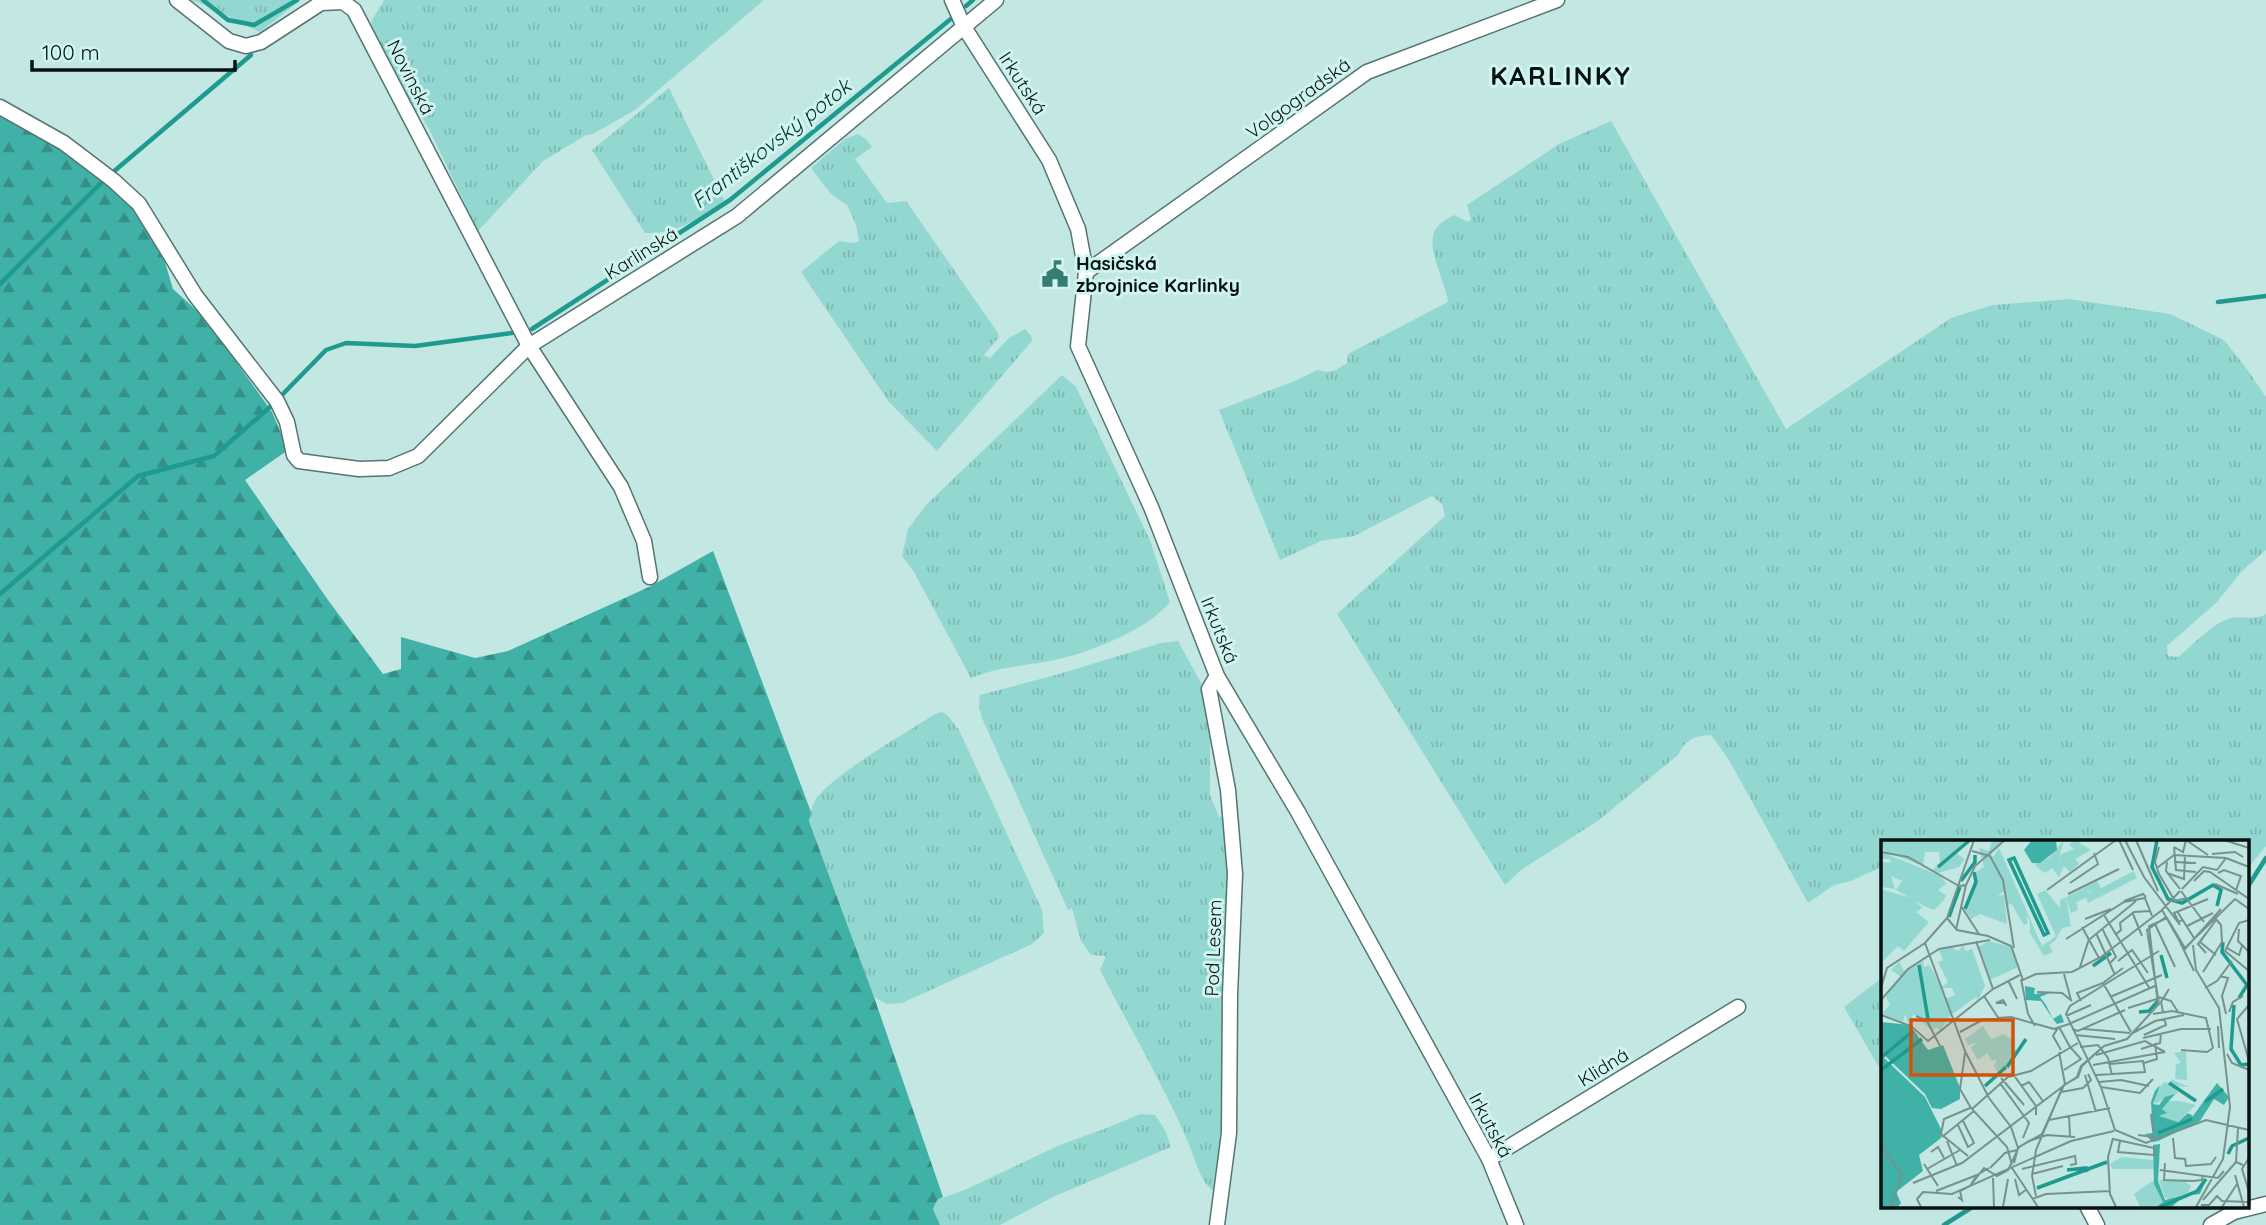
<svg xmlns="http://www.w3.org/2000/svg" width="2266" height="1225" viewBox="0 0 2266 1225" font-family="Quicksand,sans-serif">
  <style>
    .grass { fill: url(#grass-tufts) }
    .forest { fill: url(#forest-firs) }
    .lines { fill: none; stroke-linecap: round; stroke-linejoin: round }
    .stream { stroke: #1f9a8f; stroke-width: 4.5 }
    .minor-casing { stroke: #547570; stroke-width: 17 }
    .minor { stroke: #fff; stroke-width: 14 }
    .labels { text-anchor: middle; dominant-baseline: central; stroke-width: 6; stroke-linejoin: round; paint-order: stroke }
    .street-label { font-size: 19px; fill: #061211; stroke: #d0f4ef }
    .poi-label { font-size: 19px; font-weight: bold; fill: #061211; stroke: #d0f4ef; text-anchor: start }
    .water-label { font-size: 21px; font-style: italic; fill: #003531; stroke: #d0f4ef }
    .district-label { font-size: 26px; font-weight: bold; letter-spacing: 2px; fill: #061211; stroke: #d0f4ef }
    .inset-river { fill: none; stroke: #1f9a8f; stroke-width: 3.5 }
    .inset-road { fill: none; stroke: #77928e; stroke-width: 2 }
    .view { fill: #d1520c; fill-opacity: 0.15; stroke: #d1520c; stroke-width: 3.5 }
    .inset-edge { fill: none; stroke: #061211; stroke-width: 3.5 }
  </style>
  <defs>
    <pattern id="grass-tufts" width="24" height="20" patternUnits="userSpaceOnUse" patternTransform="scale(1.75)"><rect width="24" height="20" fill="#93d8d0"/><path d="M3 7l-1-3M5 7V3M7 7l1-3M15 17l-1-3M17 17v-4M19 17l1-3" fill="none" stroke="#7db8b2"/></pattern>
    <pattern id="forest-firs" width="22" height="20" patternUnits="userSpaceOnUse" patternTransform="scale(1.75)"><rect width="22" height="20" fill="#40b1a6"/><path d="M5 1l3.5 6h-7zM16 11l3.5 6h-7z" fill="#348f86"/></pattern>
  </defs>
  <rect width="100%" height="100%" fill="#c3e7e2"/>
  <g class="grass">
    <path d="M 190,0 L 301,0 L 260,32 C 236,22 215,7 190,0 Z"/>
    <path d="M 384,0 L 764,0 L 635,110 L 593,134 L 586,135 L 543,161 L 478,231 L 429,129 L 420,114 L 414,111 L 375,41 L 371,22 Z"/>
    <path d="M 669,88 L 725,202 C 697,219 678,234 645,233 L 592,150 Z"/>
    <path d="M 1611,121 L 1786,429 L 1951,318 L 1993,305 L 2069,299 L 2170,314 L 2224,340 L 2246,368 L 2266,397 L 2266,550 L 2242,571 L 2217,602 L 2167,646 L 2168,656 L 2178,657 C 2193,645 2211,625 2228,619 C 2241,614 2252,622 2266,614 L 2266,846 L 2247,869 L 2247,842 L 1883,842 L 1883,866 L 1851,881 L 1834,885 L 1808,903 L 1729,760 L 1711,735 C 1694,736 1686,739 1678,755 L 1599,820 L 1521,870 L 1505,885 L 1337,614 L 1445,516 L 1442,504 L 1432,496 L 1354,536 L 1321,541 L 1280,560 L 1219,410 L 1297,380 L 1317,370 L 1327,372 L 1336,370 L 1347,363 L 1348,354 L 1448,302 C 1446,281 1421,242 1439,225 C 1443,221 1449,218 1454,215 L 1468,222 L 1471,219 L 1467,205 L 1559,144 Z"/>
    <path d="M 858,134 L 866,139 L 872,147 L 855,159 L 887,203 L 906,201 L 998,333 L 999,337 L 984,355 L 990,358 L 1009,338 L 1025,329 L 1031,336 L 1032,341 L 937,451 L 889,402 L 801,272 L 839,241 L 854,243 L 859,241 L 856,225 L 847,205 L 831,194 L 811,168 L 845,139 Z"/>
    <path d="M 1062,375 L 1076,387 L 1150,540 L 1170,602 C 1145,632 1088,653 1050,661 C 1023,666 997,667 971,678 L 914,572 L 902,556 L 908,529 L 926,505 Z"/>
    <path d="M 1178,641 L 1201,683 L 1210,737 L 1210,795 L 1219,817 L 1222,816 L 1233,903 L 1227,1127 L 1216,1192 C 1200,1185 1195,1157 1188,1142 C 1163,1083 1129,1027 1100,970 L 1106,956 L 1091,955 L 1081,941 L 1072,908 L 1068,910 L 982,718 L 979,706 L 980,695 L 1059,674 L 1161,643 Z"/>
    <path d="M 942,712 L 947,715 L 959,730 L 1042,910 L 1044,933 L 1032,944 L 902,1003 L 887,1004 L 874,997 L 809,820 C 811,812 812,802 819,795 C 845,767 901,736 935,714 Z"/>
    <path d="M 1883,977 L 1883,1074 L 1844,1007 Z"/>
    <path d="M 1140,1114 L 1155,1115 L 1165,1130 L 1171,1147 L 1055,1196 L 1000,1225 L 940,1225 L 933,1209 L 937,1200 L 969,1188 L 1062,1144 L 1107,1128 Z"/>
  </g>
  <path class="forest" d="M 0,116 L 90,167 L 130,205 L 164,259 L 173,289 L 204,317 L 272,412 L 288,450 L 245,480 L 328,600 L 383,674 L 401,669 L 401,637 L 475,658 L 508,651 L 649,587 L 713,551 L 811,812 L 809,821 L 874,997 L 943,1197 L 937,1200 L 933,1209 L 940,1225 L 0,1225 Z"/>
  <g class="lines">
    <g class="stream">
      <path d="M 203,0 L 228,20 L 254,25 L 297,0"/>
      <path d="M 966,6 L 973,0"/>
      <path d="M 112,173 L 251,55"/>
      <path d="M 0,284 L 106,178"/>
      <path d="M 2218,302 L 2266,296"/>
      <path d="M 532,329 L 730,200 L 952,18"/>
      <path d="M 279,398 L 326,350 L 346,343 L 415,346 L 519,332"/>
      <path d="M 0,594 L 138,476 L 214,456 L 271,406"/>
      <path d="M 2247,888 L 2266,858"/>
      <path d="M 1944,1225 L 1974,1206"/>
    </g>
    <defs>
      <g id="minor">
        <path d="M 177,0 L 229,41 L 246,46 L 261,42 L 321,3 L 343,2 L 354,10 L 529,346 L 621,487 L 644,541 L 650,577"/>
        <path d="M 952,0 L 964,27 L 1049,160 L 1078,229 L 1086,272 L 1078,346 L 1151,507 L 1217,676 L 1298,812 L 1489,1159 L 1516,1225"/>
        <path d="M 0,107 L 64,143 L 114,181 L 139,204 L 195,295 L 277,401 L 287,422 L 294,455 L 299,461 L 359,469 L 389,468 L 418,456 L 529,346 L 737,216 L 996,0"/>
        <path d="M 1086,272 L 1367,72 L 1557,0"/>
        <path d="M 1217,676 L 1209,689 L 1228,790 L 1235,874 L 1230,995 L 1229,1133 L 1217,1225"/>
        <path d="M 1489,1159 L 1738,1007"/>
        <path d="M 2087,1206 L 2097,1225"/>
        <path d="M 2211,1225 L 2234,1212 L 2266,1204"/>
      </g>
    </defs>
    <use href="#minor" class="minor-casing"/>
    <use href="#minor" class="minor"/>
  </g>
  <defs>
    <symbol id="civic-bare" viewBox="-9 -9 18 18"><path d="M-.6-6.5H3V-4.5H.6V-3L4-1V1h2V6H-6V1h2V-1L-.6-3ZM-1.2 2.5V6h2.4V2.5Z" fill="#357c75" stroke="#d0f4ef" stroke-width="2.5" paint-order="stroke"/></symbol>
  </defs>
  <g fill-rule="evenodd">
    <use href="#civic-bare" x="1036" y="255" width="38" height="38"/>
  </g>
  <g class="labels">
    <g class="street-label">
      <text transform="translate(411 77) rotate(63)">Novinská</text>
      <text transform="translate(1023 83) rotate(57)">Irkutská</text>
      <text transform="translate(1298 98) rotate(-36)">Volgogradská</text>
      <text transform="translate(641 253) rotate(-32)">Karlinská</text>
      <text transform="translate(1220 630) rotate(68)">Irkutská</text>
      <text transform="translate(1213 948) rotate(-88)">Pod Lesem</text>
      <text transform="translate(1603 1067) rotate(-32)">Klidná</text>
      <text transform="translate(1491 1125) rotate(62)">Irkutská</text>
    </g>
    <g class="poi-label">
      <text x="1076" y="263">Hasičská<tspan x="1076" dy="22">zbrojnice Karlinky</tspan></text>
    </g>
    <g class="water-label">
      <text transform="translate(771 143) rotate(-38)">Františkovský potok</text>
    </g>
    <g class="district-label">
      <text x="1561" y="75">KARLINKY</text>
    </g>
  </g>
  <g transform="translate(1881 840)">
    <rect width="368" height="368" fill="#c3e7e2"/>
    <path d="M 0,0 L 86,0 L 86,3 L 74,13 L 84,19 L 78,27 L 57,33 L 50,31 L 59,23 L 58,12 L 44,12 L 42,26 L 3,11 ZM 111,0 L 124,0 L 110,14 L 112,17 L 118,8 L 161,106 L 175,96 L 156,54 L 164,50 L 179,68 L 179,60 L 185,57 L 190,86 L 181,88 L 174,101 L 168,105 L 172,112 L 163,116 L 149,93 L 149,81 L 144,74 L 147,83 L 143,85 L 130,63 L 127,66 L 124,50 L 117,56 L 123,55 L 126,84 L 99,74 L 90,79 L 85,71 L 95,41 L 93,33 L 103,27 L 98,8 L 108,11 ZM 183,0 L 177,22 L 180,14 L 193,9 L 188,5 L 194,0 L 210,10 L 194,19 L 198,24 L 189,32 L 183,26 L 178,37 L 171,28 L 164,33 L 157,28 L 153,22 L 168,18 ZM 0,12 L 60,36 L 65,44 L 57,50 L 65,55 L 63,60 L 53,70 L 45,67 L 15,50 L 21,41 L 10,36 L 14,49 L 0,47 L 0,22 L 10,23 L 8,19 L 0,19 ZM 253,31 L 256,38 L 207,63 L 205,58 L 211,54 L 203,48 L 216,41 L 220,48 ZM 0,49 L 33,59 L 41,68 L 35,72 L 48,82 L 23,111 L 17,106 L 1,122 ZM 108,101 L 130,107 L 137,127 L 109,140 L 97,107 ZM 82,105 L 85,111 L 91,109 L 104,146 L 97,160 L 95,157 L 69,176 L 59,191 L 56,187 L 51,191 L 33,174 L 27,184 L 24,174 L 22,182 L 0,174 L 9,165 L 5,157 L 20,137 L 10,130 L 18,122 L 23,131 L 42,121 L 43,127 L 48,125 L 54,134 L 64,159 L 74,155 L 71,148 L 60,148 L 67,142 L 57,122 L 62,120 L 58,110 L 68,106 L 77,111 ZM 102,186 L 110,199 L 123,194 L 135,203 L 129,208 L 135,209 L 134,216 L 118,234 L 113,226 L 116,219 L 111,221 L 106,213 L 97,220 L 90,208 L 95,203 L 87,205 L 84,199 ZM 290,239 L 308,247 L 292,246 L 297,253 L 273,264 L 276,249 L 284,242 L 289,244 ZM 288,261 L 298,261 L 315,265 L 296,282 L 278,276 L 285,274 L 280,269 ZM 241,317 L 272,320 L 273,329 L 232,329 L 229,324 ZM 273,340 L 282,362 L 275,367 L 259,367 L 253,354 ZM 278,340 L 303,341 L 310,346 L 307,354 L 290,359 L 284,358 Z" fill="#93d8d0"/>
    <path d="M 151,0 L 175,0 L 176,10 L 159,23 L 151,23 L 143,10 ZM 144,146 L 154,148 L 153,154 L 171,152 L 159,157 L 165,165 L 172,179 L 180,174 L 183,182 L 176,184 L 172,179 L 160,161 L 145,160 ZM 0,182 L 29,185 L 47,210 L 62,205 L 79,248 L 79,259 L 60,269 L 51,268 L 44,254 L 0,212 ZM 0,215 L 44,257 L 61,291 L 60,298 L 38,315 L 42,331 L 15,352 L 20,363 L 17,367 L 0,367 ZM 336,243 L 348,257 L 343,265 L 333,259 L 319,281 L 277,301 L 271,302 L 264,294 L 272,293 L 270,262 L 274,251 L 279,245 L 272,264 L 278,265 L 284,257 L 294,254 L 281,269 L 286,273 L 278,276 L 297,282 L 307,273 L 312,276 ZM 279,304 L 277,341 L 284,360 L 312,353 L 325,340 L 319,354 L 302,356 L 291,367 L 275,367 L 282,362 L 273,344 L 272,305 Z" fill="#40b1a6"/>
    <path d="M 203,48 L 211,55 L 195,62 L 197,70 L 190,73 L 185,57 Z" fill="#93d8d0"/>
    <path d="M 305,211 L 306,240 L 294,239 L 295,224 L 300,223 L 293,213 Z" fill="#93d8d0"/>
    <path class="inset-river" d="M 276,0 L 271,27 L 287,59 L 301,63 L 332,45 L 340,50 L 336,66M 133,18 L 167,93 L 163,95 L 128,20 ZM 57,27 L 89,0M 80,41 L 94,22 L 94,15M 84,69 L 95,42 L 93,32M 68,77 L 79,47M 342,102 L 341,112 L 366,145 L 358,158M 280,115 L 286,138M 38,125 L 47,179M 212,126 L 230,113M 353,165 L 350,209 L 360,225 L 368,224M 258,172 L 268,171 L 277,161M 1,217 L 32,191M 126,227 L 145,199M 0,230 L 41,199M 288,243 L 315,261M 104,246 L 125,227M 324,262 L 342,249M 277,293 L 311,279M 347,314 L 351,306 L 368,298M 186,330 L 205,328 L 206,332M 156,348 L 226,322M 279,367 L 316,351 L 325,339"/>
    <path class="inset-road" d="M 238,0 L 252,30M 244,0 L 263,37 L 299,85M 255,0 L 277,51M 305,0 L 327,15M 343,0 L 368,8M 278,7 L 274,22 L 278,34 L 294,61 L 306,58M 293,7 L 295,30 L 315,32M 293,7 L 302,12 L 305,0M 91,11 L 109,16 L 122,40 L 133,108M 0,12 L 27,17 L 78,46M 331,14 L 354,12 L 362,17M 286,22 L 285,31 L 299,49M 293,22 L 315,23M 276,28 L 293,15 L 345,18 L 368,27M 286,33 L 303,39 L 304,15M 337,33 L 343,30 L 360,36 L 355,50M 313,41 L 323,31 L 329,32 L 368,59M 189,43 L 217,24 L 213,13M 334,44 L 357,54M 78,46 L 85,45 L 94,26 L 124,0M 301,49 L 322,27 L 336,30 L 345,18M 166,50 L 235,0M 300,51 L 323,82M 187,54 L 238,29M 243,61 L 262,54 L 265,57M 80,66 L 98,94M 281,70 L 298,100M 296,71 L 313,98M 252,74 L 261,96M 223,75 L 269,149M 66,78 L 76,90 L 107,96 L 130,106 L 142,140 L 155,134 L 191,132 L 220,117 L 281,70 L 299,51M 66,78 L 93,0M 204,79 L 230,69M 301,80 L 298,82 L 293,73 L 327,59M 368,80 L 358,83 L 344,111 L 368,131M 274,84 L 294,127M 306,86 L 332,73M 201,87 L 218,118M 221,88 L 235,117 L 229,123M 358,89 L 357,101 L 368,112M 75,90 L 85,45M 215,93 L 234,135M 234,95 L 240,90 L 239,83 L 253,72 L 269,71M 185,99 L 243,62 L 264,58 L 271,76M 209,99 L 255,61M 298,100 L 313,131M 95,101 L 112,149M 44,103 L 84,211 L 108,258 L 130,287 L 137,308M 312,105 L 315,130 L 338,168 L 349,267 L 342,319 L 315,367M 346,108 L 358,115 L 361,106M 303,110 L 340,69M 278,111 L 189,166 L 185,174 L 220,247 L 234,290 L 265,303 L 325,280 L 368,290M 325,113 L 317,104 L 326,92M 335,115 L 319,102 L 335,80M 237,121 L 251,110 L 267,133M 199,127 L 208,99M 322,132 L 341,102 L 340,85 L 333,77M 183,134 L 190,160M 339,136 L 347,138 L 341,156 L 345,174M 140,139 L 147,174 L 154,186M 127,140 L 136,159M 222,143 L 250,192M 222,143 L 242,128M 0,148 L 6,128 L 44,103 L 66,78M 324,148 L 336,141 L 351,121M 156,152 L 181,153 L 191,161M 103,156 L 118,179M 229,157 L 281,135M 278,157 L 290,161 L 297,172M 0,160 L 27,129 L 58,109 L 109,100M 200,161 L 196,153 L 222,143M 124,163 L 115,163 L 122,160 L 124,163 L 125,166M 368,165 L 356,179 L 368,221M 247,168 L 279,158M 282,172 L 280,162 L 288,149M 348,172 L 352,162 L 362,156M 272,174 L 291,171 L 325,178 L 332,208M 0,175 L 30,186 L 47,201 L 112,149 L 139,135M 35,176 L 46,181 L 59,206M 185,176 L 210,165M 188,184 L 276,145M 337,186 L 338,208M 178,187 L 189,207M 177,188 L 172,196 L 180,210M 191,189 L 197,191 L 244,170M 203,189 L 249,193M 79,192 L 103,179 L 130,177 L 173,189 L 188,184M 250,194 L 274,181 L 303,175M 194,195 L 234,199M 263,195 L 285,185 L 283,178M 262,198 L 300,189 L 330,189M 199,207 L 217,205 L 227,218 L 231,235M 260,209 L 279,203 L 280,194M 300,210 L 326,212 L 332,208M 178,212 L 184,244M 84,213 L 79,249 L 90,268 L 126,307 L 131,325M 346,214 L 351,223 L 368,230M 215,215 L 264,201 L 284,212M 263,223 L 276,219 L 274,203M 212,225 L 284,212M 183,230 L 200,219 L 189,207M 132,234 L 155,266 L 155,275M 204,235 L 215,272M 215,235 L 264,232 L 262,221 L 229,224M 120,238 L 143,265M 218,242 L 240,240 L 268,246M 119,243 L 148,283 L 142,298M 140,246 L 148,242 L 162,261M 220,247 L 259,253 L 272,239M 180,252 L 202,248 L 210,240 L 207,234M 91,269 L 127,237 L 150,231 L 197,203M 188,275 L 189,297M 168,280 L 229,268M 77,285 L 87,307 L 93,303 L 82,281M 357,288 L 355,322 L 362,325M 257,295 L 273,297 L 270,274M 61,297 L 93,271M 232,298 L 227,317 L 229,354 L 235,367M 292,298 L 294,318 L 304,319 L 305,326 L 330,324 L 335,317M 232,299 L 273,308 L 273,315 L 237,312 L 239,301M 66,301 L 76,326M 0,305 L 21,335 L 10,367M 50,312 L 57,307 L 63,318M 87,316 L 60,294 L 63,279 L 89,268M 368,318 L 361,329 L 368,352M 133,323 L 137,308 L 148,301 L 166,295 L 194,297M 284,323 L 283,340 L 312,341 L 321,340 L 322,335M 43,324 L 57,346M 109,328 L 124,313 L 136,310M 131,328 L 157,367M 46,329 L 79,310M 141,329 L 194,316 L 195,324 L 189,325M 279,330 L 337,338 L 343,331M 151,334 L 182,326M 354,335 L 363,367M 112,338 L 113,367M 134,339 L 138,355 L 146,349M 32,343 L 81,323 L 181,247M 89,346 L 96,335 L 108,328M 55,351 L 96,335M 155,356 L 151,336 L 155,310 L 182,246 L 196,237 L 200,226 L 223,206 L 246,199 L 278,164 L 266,90 L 285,77M 77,357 L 81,360 L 79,351 L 89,346 L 103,328 L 116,336 L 127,330 L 138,307 L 161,294 L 183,245 L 197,237 L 201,226 L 223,206 L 246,199 L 277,165 L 268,86 L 286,78 L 304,108 L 354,59 L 368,69M 151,359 L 165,354 L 229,351M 322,360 L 355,322M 320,365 L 328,365 L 336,356 L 341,361 L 368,362M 40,367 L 36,359 L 42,352 L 71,354 L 190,301 L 233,291M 122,367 L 127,339M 341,367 L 356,344"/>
    <path class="view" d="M 30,180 L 132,180 L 132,235 L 30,235 Z"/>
    <rect width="368" height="368" class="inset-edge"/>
  </g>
  <path d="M32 60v10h203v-10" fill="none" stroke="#061211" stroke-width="3.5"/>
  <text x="42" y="60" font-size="21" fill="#061211" stroke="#d0f4ef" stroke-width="5" paint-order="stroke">100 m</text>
</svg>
